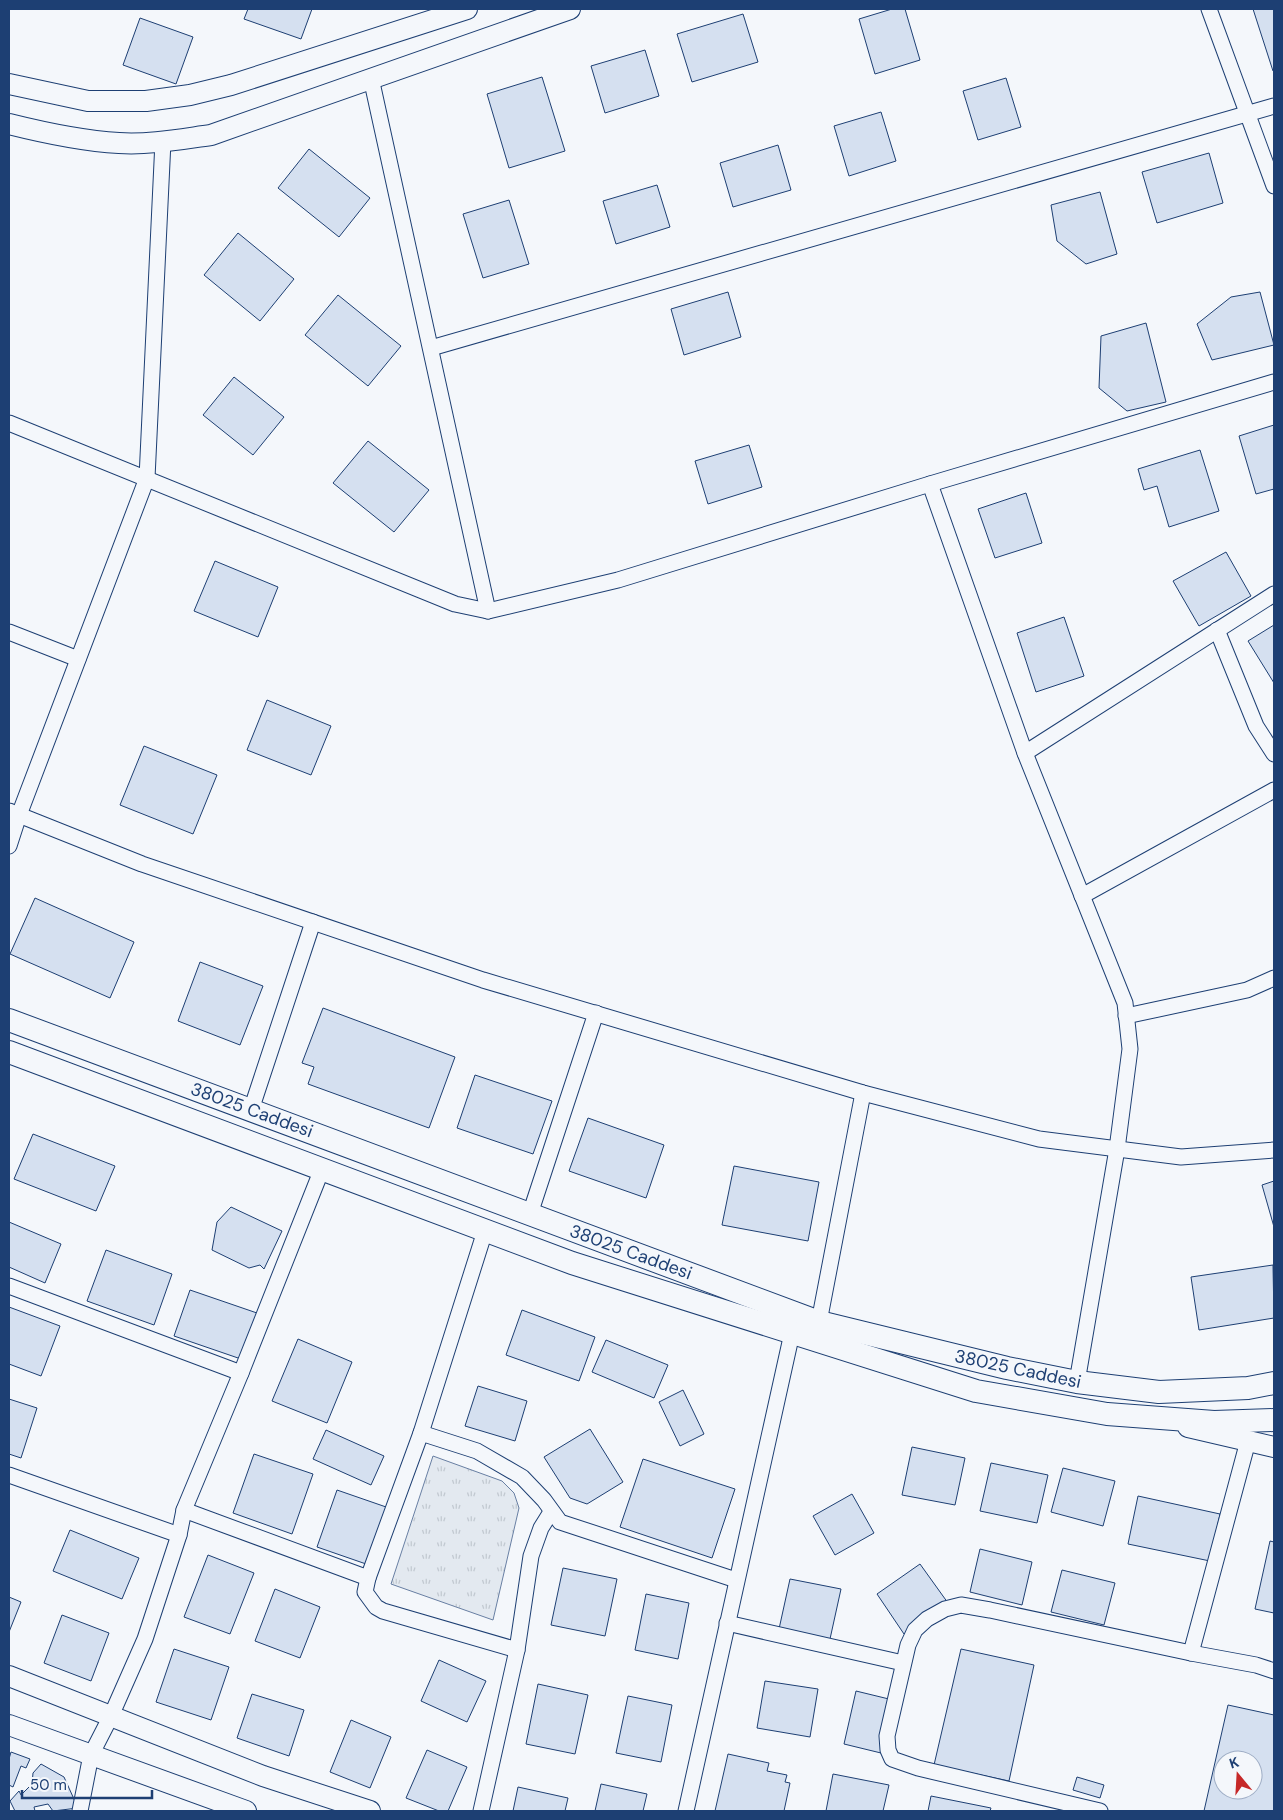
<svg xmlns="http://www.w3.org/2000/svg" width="1283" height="1820" viewBox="0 0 1283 1820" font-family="'DM Sans',sans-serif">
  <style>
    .park { fill: url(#park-tufts); stroke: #687fa3 }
    .building { fill: #d5e0f0; stroke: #1d3f73; fill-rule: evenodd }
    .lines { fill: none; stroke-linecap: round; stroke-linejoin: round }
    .minor-casing { stroke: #1d3f73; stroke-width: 17 }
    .tertiary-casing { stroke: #1d3f73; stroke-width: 22 }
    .secondary-casing { stroke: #1d3f73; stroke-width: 24 }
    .minor { stroke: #f4f7fb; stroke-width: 15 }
    .tertiary { stroke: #f4f7fb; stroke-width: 20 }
    .secondary { stroke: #f4f7fb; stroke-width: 22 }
    .labels { text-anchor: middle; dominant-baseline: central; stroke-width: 4; stroke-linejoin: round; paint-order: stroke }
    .street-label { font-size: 18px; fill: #1d3f73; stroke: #f4f7fb }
  </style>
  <defs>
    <pattern id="park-tufts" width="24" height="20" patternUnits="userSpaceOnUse" patternTransform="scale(1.25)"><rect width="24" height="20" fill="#e3e9f0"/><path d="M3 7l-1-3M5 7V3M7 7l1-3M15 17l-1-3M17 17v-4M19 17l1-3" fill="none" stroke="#c2c9d1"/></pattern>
  </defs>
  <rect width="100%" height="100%" fill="#f4f7fb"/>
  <path class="park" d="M 433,1456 L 502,1481 L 514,1493 L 519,1508 L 493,1620 L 391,1584 Z"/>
  <g class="building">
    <path d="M 248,9 L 312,9 L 301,39 L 244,19 Z"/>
    <path d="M 892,9 L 905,9 L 920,60 L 875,74 L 859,19 Z"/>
    <path d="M 1253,9 L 1274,9 L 1274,70 L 1273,71 Z"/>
    <path d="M 743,14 L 758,62 L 692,82 L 677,34 Z"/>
    <path d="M 140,18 L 193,37 L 176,84 L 123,65 Z"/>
    <path d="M 645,50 L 659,96 L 605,113 L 591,66 Z"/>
    <path d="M 542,77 L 565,151 L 509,168 L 487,94 Z"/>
    <path d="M 1006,78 L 1021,127 L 978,140 L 963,91 Z"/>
    <path d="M 881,112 L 896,161 L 849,176 L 834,126 Z"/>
    <path d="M 778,145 L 791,190 L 733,207 L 720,163 Z"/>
    <path d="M 309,149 L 370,198 L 339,237 L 278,188 Z"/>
    <path d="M 1209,153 L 1223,203 L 1157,223 L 1142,172 Z"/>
    <path d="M 657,185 L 670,227 L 616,244 L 603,201 Z"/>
    <path d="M 1100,192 L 1117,254 L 1086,264 L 1057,241 L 1051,205 Z"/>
    <path d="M 509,200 L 529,264 L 483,278 L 463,214 Z"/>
    <path d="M 238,233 L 294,279 L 260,321 L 204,275 Z"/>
    <path d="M 728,292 L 741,337 L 684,355 L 671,309 Z"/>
    <path d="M 1260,292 L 1274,345 L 1212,360 L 1197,324 L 1231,297 Z"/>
    <path d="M 338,295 L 401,346 L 368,386 L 305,335 Z"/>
    <path d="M 1146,323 L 1166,402 L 1127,411 L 1099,388 L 1101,336 Z"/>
    <path d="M 234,377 L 284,417 L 253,455 L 203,415 Z"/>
    <path d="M 1274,425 L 1274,489 L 1256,494 L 1239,436 Z"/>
    <path d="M 368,441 L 429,490 L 394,532 L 333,483 Z"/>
    <path d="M 749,445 L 762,487 L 708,504 L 695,461 Z"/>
    <path d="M 1200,450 L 1219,511 L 1169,527 L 1157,486 L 1144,490 L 1138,469 Z"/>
    <path d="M 1026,493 L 1042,543 L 995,558 L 978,509 Z"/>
    <path d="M 1226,552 L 1251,596 L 1199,626 L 1173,581 Z"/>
    <path d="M 215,561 L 278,587 L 258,637 L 194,611 Z"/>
    <path d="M 1064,617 L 1084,676 L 1036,692 L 1017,633 Z"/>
    <path d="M 1274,625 L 1274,683 L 1248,641 Z"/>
    <path d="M 267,700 L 331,726 L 311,775 L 247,750 Z"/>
    <path d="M 144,746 L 217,775 L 193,834 L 120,805 Z"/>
    <path d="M 35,898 L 134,942 L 110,998 L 10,954 Z"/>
    <path d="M 200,962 L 263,986 L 240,1045 L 178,1021 Z"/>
    <path d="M 323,1008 L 455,1057 L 429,1128 L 308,1084 L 314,1067 L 302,1063 Z"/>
    <path d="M 475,1075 L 552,1101 L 533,1154 L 457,1128 Z"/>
    <path d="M 588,1118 L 664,1145 L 646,1198 L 569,1171 Z"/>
    <path d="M 33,1134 L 115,1166 L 96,1211 L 14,1179 Z"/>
    <path d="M 734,1166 L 819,1182 L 808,1241 L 722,1225 Z"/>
    <path d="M 1274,1181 L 1274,1227 L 1262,1185 Z"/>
    <path d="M 231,1207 L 282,1231 L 264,1269 L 260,1265 L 249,1268 L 212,1250 L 217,1222 Z"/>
    <path d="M 9,1222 L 61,1244 L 45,1283 L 9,1267 Z"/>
    <path d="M 106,1250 L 172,1274 L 154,1325 L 87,1301 Z"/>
    <path d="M 1273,1265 L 1274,1318 L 1199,1330 L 1191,1277 Z"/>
    <path d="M 190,1290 L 257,1313 L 241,1359 L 174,1336 Z"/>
    <path d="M 9,1307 L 60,1326 L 41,1376 L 9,1364 Z"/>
    <path d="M 522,1310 L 595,1337 L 579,1381 L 506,1355 Z"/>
    <path d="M 298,1339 L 352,1362 L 327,1423 L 272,1401 Z"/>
    <path d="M 606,1340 L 668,1365 L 654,1398 L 592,1372 Z"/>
    <path d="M 478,1386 L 527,1401 L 515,1441 L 465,1426 Z"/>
    <path d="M 683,1390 L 704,1434 L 680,1446 L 659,1402 Z"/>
    <path d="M 9,1399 L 37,1408 L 21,1458 L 9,1454 Z"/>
    <path d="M 590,1429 L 623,1482 L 587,1504 L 570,1498 L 544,1457 Z"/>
    <path d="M 326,1430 L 384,1456 L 371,1485 L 313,1459 Z"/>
    <path d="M 912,1447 L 965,1458 L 955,1505 L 902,1495 Z"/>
    <path d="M 254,1454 L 313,1474 L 292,1534 L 233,1513 Z"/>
    <path d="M 643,1459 L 735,1489 L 712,1558 L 620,1527 Z"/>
    <path d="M 991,1463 L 1048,1475 L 1037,1523 L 980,1511 Z"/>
    <path d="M 1063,1468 L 1115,1481 L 1103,1526 L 1051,1512 Z"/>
    <path d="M 337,1490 L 389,1508 L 369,1565 L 317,1547 Z"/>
    <path d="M 852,1494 L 874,1533 L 835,1555 L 813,1516 Z"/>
    <path d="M 1138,1496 L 1220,1514 L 1210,1561 L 1128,1544 Z"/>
    <path d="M 70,1530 L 139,1558 L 122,1599 L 53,1571 Z"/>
    <path d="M 1270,1541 L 1274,1542 L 1274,1613 L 1255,1609 Z"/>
    <path d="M 980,1549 L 1032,1562 L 1022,1605 L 970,1592 Z"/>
    <path d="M 208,1555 L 254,1573 L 230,1634 L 184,1617 Z"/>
    <path d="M 920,1564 L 948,1603 L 904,1634 L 877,1594 Z"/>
    <path d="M 563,1568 L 617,1579 L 605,1636 L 551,1625 Z"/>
    <path d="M 1062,1570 L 1115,1583 L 1104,1625 L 1051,1612 Z"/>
    <path d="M 790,1579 L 841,1589 L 830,1639 L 779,1629 Z"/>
    <path d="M 275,1589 L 320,1607 L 300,1658 L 255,1641 Z"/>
    <path d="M 646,1594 L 689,1603 L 678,1659 L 635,1650 Z"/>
    <path d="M 9,1597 L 21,1602 L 9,1632 Z"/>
    <path d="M 62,1615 L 109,1633 L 91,1681 L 44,1663 Z"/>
    <path d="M 174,1649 L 229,1667 L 211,1720 L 156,1702 Z"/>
    <path d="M 961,1649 L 1034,1665 L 1009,1781 L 934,1765 Z"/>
    <path d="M 439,1660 L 486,1681 L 467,1722 L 421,1701 Z"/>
    <path d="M 765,1681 L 818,1689 L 810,1737 L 757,1728 Z"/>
    <path d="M 538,1684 L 588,1695 L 575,1754 L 526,1744 Z"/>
    <path d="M 856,1691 L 893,1700 L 881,1753 L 844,1744 Z"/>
    <path d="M 252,1694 L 304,1710 L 289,1756 L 237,1738 Z"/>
    <path d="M 628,1696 L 672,1705 L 661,1762 L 616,1753 Z"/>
    <path d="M 1228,1705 L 1274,1715 L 1274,1811 L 1204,1811 ZM 1223,1760 L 1253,1760 L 1253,1790 L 1223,1790 Z"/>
    <path d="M 351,1720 L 391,1737 L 370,1788 L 330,1772 Z"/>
    <path d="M 427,1750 L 467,1767 L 448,1811 L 439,1811 L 406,1798 Z"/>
    <path d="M 11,1752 L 30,1759 L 26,1768 L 21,1766 L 13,1787 L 9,1785 L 9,1759 Z"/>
    <path d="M 728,1754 L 769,1763 L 767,1771 L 787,1775 L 785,1782 L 790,1783 L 784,1811 L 715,1811 Z"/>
    <path d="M 41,1764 L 64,1777 L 78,1808 L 53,1811 L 48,1804 L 34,1807 L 35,1811 L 15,1811 L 10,1801 L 19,1791 L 21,1795 L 32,1784 L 33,1773 Z"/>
    <path d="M 833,1774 L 889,1785 L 883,1811 L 826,1811 Z"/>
    <path d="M 1077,1777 L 1104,1785 L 1100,1798 L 1073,1790 Z"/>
    <path d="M 601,1784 L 647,1794 L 643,1811 L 595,1811 Z"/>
    <path d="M 518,1787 L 568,1798 L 565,1811 L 513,1811 Z"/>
    <path d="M 931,1796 L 991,1808 L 990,1811 L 928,1811 Z"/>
  </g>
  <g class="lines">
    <defs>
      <g id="minor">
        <path d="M 1209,9 L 1274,186"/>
        <path d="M 371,78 L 488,611"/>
        <path d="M 431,348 L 1274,106"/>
        <path d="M 9,423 L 455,604 L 488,611 L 618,580 L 930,484 L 1274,382"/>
        <path d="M 930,484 L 1025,753 L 1125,1003 L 1130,1049 L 1117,1149 L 1077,1382"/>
        <path d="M 1217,630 L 1256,726 L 1274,754"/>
        <path d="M 9,632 L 78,659"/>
        <path d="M 1025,753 L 1274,594"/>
        <path d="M 9,811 L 142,864 L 483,980 L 863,1093 L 1039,1139 L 1181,1157 L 1274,1150"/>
        <path d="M 9,846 L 19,815 L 147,478 L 163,141"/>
        <path d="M 1082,896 L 1274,790"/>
        <path d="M 1126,1016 L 1247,990 L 1274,978"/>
        <path d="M 251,1110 L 313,922"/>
        <path d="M 530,1214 L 596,1013"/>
        <path d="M 9,1286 L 241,1373"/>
        <path d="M 819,1322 L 863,1093"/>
        <path d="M 421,1433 L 477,1451 L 522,1477 L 544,1500 L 560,1522 L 736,1580"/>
        <path d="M 9,1475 L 179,1535"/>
        <path d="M 184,1510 L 368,1578 L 421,1433 L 485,1231"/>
        <path d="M 368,1578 L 365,1592 L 376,1607 L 383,1611 L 517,1650"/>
        <path d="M 727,1623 L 903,1663"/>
        <path d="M 1191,1653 L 1248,1441"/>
        <path d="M 80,1811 L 91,1755 L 111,1716 L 145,1639 L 179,1535 L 184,1510 L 241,1373 L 322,1169"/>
        <path d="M 481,1811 L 517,1650 L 531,1556 L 541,1528 L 551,1512"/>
        <path d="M 686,1811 L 792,1333"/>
        <path d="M 1100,1811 L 918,1768 L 892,1759 L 888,1750 L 887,1736 L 908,1645 L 915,1630 L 927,1619 L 945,1609 L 961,1605 L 990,1610 L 1191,1653 L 1256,1665 L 1274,1671"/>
      </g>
      <g id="tertiary">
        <path d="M 9,84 L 88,101 L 146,101 L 190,95 L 231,85 L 467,9"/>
        <path d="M 9,124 C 45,133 82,141 119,143 C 149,145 181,139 211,135 L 570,9"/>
        <path d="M 1188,1427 L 1274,1447"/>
        <path d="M 9,1676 L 263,1776 L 370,1811"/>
        <path d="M 9,1725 L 246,1811"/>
      </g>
      <g id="secondary">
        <path d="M 9,1020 L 819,1322 L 1007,1368 L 1077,1382 L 1159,1392 L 1248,1388 L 1274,1383"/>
        <path d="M 9,1052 L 572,1263 L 976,1391 L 1107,1414 L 1214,1422 L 1274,1420"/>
      </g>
    </defs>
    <use href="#minor" class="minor-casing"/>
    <use href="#tertiary" class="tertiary-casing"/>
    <use href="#secondary" class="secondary-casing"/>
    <use href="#minor" class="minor"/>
    <use href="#tertiary" class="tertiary"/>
    <use href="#secondary" class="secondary"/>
  </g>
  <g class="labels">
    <g class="street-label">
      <text transform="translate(252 1110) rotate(20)">38025 Caddesi</text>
      <text transform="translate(631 1252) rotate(20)">38025 Caddesi</text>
      <text transform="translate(1018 1369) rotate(12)">38025 Caddesi</text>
    </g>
  </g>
  <rect width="1283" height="1820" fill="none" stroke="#1d3f73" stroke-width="20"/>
  <g transform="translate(1238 1775) rotate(342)"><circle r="24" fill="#f4f7fb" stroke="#9eadc5"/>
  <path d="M0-4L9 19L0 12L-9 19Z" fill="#c62828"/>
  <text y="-8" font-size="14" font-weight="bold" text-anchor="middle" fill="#1d3f73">K</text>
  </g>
  <path d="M22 1790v8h130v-8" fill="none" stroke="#1d3f73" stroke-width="2.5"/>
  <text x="30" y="1790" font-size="15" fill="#1d3f73" stroke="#f4f7fb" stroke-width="4" paint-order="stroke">50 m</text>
</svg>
